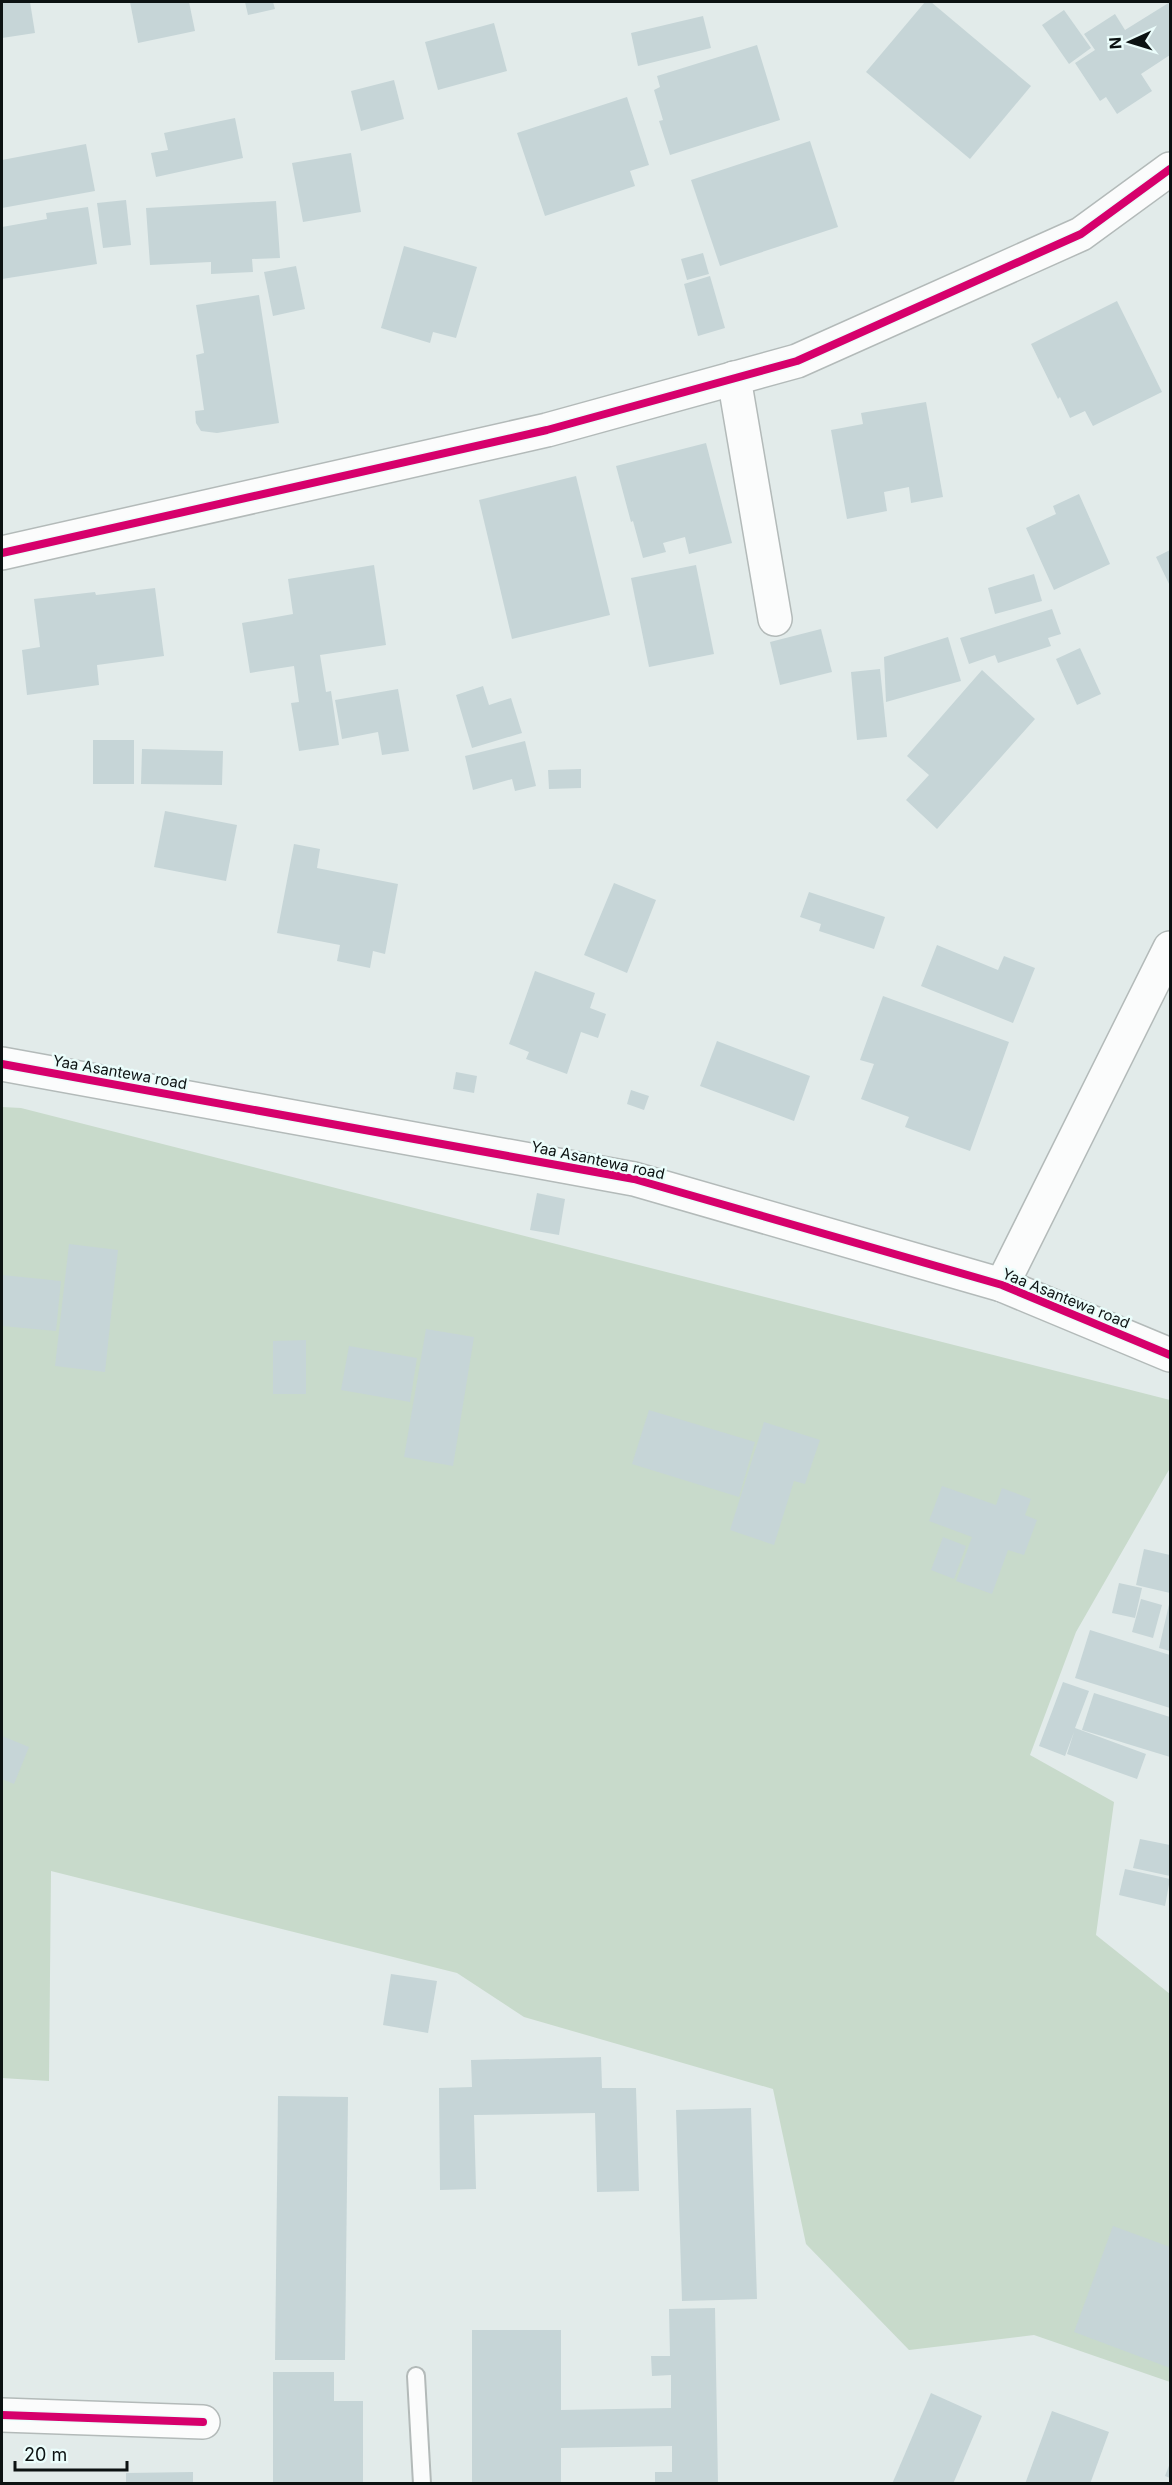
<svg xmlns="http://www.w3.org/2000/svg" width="1172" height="2485" viewBox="0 0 1172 2485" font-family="Inter,sans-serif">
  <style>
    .green { fill: #c8dacb }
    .building { fill: #c6d5d7 }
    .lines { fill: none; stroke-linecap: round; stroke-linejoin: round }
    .service-casing { stroke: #b3bab9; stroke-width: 20 }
    .minor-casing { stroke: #b3bab9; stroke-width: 36 }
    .tertiary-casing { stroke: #b3bab9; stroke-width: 36 }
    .service { stroke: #fbfcfc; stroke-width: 16 }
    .minor { stroke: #fbfcfc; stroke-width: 33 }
    .tertiary { stroke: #fbfcfc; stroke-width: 33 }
    .cycleway-casing { stroke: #ebfdfb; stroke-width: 11 }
    .cycleway { stroke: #d6006c; stroke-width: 8 }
    .labels { text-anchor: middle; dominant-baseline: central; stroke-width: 5; stroke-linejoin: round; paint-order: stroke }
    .street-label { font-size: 15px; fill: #0c1212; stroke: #ebfdfb }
  </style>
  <rect width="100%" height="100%" fill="#e2ebea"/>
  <path class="green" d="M 2,1107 L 21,1108 L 1170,1400 L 1170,1468 L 1076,1632 L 1030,1755 L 1114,1802 L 1096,1935 L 1170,1994 L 1170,2382 L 1034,2335 L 909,2350 L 806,2244 L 773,2089 L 524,2017 L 457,1973 L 51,1871 L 49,2081 L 2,2078 Z"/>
  <g class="building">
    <path d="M 2,2 L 30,2 L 35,33 L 2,38 Z"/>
    <path d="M 130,2 L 189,2 L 195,31 L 138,43 Z"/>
    <path d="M 245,2 L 273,2 L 275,9 L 248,15 Z"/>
    <path d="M 925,2 L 931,2 L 1031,86 L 970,159 L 866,72 Z"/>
    <path d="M 1170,2 L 1170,55 L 1141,74 L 1152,91 L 1117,114 L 1106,97 L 1100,101 L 1075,63 L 1095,50 L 1084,34 L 1115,14 L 1125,30 Z"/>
    <path d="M 1064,10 L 1091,48 L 1069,64 L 1042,25 Z"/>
    <path d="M 703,16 L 711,48 L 638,66 L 631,33 Z"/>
    <path d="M 494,23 L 507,71 L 438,90 L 425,42 Z"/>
    <path d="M 757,45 L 780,120 L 670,155 L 659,121 L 663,120 L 654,90 L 660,87 L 657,76 Z"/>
    <path d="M 394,80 L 404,119 L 361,131 L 351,91 Z"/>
    <path d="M 627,97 L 649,165 L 630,171 L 635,186 L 545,216 L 517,133 Z"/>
    <path d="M 235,118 L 243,158 L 156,177 L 151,153 L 168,150 L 164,133 Z"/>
    <path d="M 810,141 L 838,227 L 720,266 L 691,180 Z"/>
    <path d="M 86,144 L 95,191 L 2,208 L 2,160 Z"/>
    <path d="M 351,153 L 361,212 L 303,222 L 292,163 Z"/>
    <path d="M 126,200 L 131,245 L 103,248 L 97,203 Z"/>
    <path d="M 276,201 L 280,258 L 252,259 L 253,272 L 211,274 L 211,262 L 150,265 L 146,208 Z"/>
    <path d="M 88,207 L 97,264 L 2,279 L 2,227 L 47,219 L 46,213 Z"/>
    <path d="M 404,246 L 477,267 L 456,338 L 433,332 L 430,343 L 381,328 Z"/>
    <path d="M 703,253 L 709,274 L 687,280 L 681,259 Z"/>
    <path d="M 296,266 L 305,309 L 273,316 L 264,272 Z"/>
    <path d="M 710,276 L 725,328 L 698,336 L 684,284 Z"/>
    <path d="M 259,295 L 279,423 L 217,433 L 201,431 L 196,423 L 195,411 L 204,410 L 196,355 L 204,353 L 196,305 Z"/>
    <path d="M 1117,301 L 1162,392 L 1093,426 L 1085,411 L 1070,418 L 1060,397 L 1058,399 L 1031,344 Z"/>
    <path d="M 926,402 L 943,497 L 911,503 L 909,487 L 884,492 L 887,511 L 847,519 L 831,430 L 863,424 L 861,413 Z"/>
    <path d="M 706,443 L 732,543 L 689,554 L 685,537 L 663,543 L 666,552 L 643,558 L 633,521 L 631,522 L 616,466 Z"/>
    <path d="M 576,476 L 610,615 L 512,639 L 479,500 Z"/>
    <path d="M 1079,494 L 1110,564 L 1054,590 L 1026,528 L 1056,514 L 1053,506 Z"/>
    <path d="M 1170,550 L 1170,586 L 1156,557 Z"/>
    <path d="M 374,565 L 386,645 L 320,655 L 326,692 L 331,691 L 339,745 L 299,751 L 291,703 L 299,702 L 294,666 L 250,673 L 242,623 L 293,614 L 288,579 Z"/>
    <path d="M 696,565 L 714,654 L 649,667 L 631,578 Z"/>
    <path d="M 1034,574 L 1042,601 L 995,614 L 988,588 Z"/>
    <path d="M 155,588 L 164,656 L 97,665 L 99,685 L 27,695 L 22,650 L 40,647 L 34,599 L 95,592 L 96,595 Z"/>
    <path d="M 1052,609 L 1061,634 L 1048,638 L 1051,646 L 998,663 L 995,655 L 969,664 L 960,638 Z"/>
    <path d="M 821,629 L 832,672 L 780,685 L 770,642 Z"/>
    <path d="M 948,637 L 961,681 L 886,702 L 884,657 Z"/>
    <path d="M 1080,648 L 1101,694 L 1077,705 L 1056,659 Z"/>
    <path d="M 880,669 L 887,737 L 857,740 L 851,672 Z"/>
    <path d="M 982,670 L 1035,719 L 937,829 L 906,800 L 929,775 L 907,756 Z"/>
    <path d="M 483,686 L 489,705 L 511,698 L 522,733 L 472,748 L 456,695 Z"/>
    <path d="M 398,689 L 409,751 L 382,755 L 378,732 L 342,739 L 335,700 Z"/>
    <rect x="93" y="740" width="41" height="44"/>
    <path d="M 525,741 L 536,786 L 515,791 L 512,779 L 473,790 L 465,756 Z"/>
    <path d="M 142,749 L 223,751 L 222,785 L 141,784 Z"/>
    <path d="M 581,769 L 581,788 L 549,789 L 548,770 Z"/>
    <path d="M 165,811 L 237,825 L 226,881 L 154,867 Z"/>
    <path d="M 294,844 L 320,849 L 317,868 L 398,884 L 385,954 L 373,951 L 370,968 L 337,961 L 340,945 L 277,933 Z"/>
    <path d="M 614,883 L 656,900 L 627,973 L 584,955 Z"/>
    <path d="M 809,892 L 885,917 L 874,949 L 819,931 L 821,924 L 800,917 Z"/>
    <path d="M 937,945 L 998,970 L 1004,956 L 1035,968 L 1013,1023 L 921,986 Z"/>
    <path d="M 535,971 L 595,993 L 590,1008 L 606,1014 L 598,1038 L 581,1032 L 567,1074 L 526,1059 L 529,1052 L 509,1044 Z"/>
    <path d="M 883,996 L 1009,1042 L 970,1151 L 905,1127 L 909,1117 L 861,1099 L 874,1064 L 860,1060 Z"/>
    <path d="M 717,1041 L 810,1076 L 794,1121 L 700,1086 Z"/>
    <path d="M 456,1072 L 477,1076 L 474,1093 L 453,1089 Z"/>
    <path d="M 631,1090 L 649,1096 L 644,1110 L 627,1104 Z"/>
    <path d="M 537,1193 L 565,1199 L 559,1235 L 530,1230 Z"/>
    <path d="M 69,1244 L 118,1250 L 105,1372 L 55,1366 Z"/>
    <path d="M 2,1275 L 61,1281 L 56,1331 L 2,1326 Z"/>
    <path d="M 426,1329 L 474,1337 L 453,1466 L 404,1457 Z"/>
    <path d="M 306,1340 L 306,1394 L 273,1394 L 273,1341 Z"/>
    <path d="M 349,1346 L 417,1358 L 410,1402 L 341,1390 Z"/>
    <path d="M 649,1410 L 755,1442 L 739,1497 L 632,1464 Z"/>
    <path d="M 764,1422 L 820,1440 L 805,1484 L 794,1481 L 774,1545 L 730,1530 Z"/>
    <path d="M 942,1486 L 996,1505 L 1002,1488 L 1031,1499 L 1025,1515 L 1037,1520 L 1024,1555 L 1008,1550 L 992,1594 L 956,1581 L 972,1537 L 929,1521 Z"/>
    <path d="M 943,1537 L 966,1546 L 954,1579 L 931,1570 Z"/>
    <path d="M 1144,1549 L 1170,1555 L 1170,1593 L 1136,1585 Z"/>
    <path d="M 1119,1583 L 1142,1588 L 1135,1618 L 1112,1613 Z"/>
    <path d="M 1141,1599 L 1162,1605 L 1153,1638 L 1132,1632 Z"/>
    <path d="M 1170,1600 L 1170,1651 L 1159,1648 Z"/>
    <path d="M 1090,1630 L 1170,1655 L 1170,1708 L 1075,1678 Z"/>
    <path d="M 1063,1682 L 1089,1691 L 1075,1728 L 1146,1754 L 1137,1779 L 1067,1754 L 1074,1732 L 1065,1756 L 1039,1746 Z"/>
    <path d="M 1094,1693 L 1170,1717 L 1170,1757 L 1082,1730 Z"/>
    <path d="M 2,1736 L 29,1747 L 14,1784 L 2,1779 Z"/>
    <path d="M 1140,1839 L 1170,1845 L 1170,1876 L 1133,1868 Z"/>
    <path d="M 1125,1869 L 1170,1879 L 1165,1906 L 1119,1895 Z"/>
    <path d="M 391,1974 L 437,1981 L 428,2033 L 383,2025 Z"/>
    <path d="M 601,2057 L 602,2088 L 636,2088 L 639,2191 L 597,2192 L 595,2113 L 474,2115 L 476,2189 L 440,2190 L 439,2088 L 472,2087 L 471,2060 Z"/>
    <path d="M 278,2096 L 348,2097 L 345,2360 L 275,2360 Z"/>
    <path d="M 751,2108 L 757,2299 L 682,2301 L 676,2110 Z"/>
    <path d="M 1113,2226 L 1170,2247 L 1170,2368 L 1074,2332 Z"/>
    <path d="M 715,2308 L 718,2484 L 655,2484 L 655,2472 L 672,2472 L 672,2446 L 561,2448 L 561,2484 L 472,2484 L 472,2330 L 561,2330 L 561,2410 L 671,2408 L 671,2375 L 652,2376 L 651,2356 L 670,2356 L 669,2309 Z"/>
    <path d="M 273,2372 L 334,2372 L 334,2401 L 363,2401 L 363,2484 L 273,2484 Z"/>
    <path d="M 931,2393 L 982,2416 L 953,2484 L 892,2484 Z"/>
    <path d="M 1052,2411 L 1109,2432 L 1090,2484 L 1025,2484 Z"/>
    <path d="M 1170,2463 L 1170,2478 L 1165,2476 Z"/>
    <path d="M 193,2472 L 193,2484 L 126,2484 L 126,2473 Z"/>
  </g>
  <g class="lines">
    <defs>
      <path id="service" d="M 416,2376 L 422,2484"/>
      <g id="minor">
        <path d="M 734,378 L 775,619"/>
        <path d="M 2,553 L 547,430 L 797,361 L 1081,234 L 1170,169"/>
        <path d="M 1002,1285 L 1170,948"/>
        <path d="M 2,2415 L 203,2422"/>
      </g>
      <path id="tertiary" d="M 2,1064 L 634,1179 L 1002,1285 L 1170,1355"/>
    </defs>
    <use href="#service" class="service-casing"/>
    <use href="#minor" class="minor-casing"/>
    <use href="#tertiary" class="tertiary-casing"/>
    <use href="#service" class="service"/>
    <use href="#minor" class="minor"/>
    <use href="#tertiary" class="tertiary"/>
    <defs>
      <g id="cycleway">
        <path d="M 2,553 L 547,430 L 797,361 L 1081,234 L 1170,169"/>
        <path d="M 2,1064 L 634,1179 L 1002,1285 L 1170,1355"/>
        <path d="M 2,2415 L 203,2422"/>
      </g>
    </defs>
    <use href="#cycleway" class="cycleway-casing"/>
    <use href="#cycleway" class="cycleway"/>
  </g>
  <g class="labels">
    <g class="street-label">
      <text transform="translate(120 1072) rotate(10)">Yaa Asantewa road</text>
      <text transform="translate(598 1160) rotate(12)">Yaa Asantewa road</text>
      <text transform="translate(1066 1298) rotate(22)">Yaa Asantewa road</text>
    </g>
  </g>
  <rect width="1172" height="2485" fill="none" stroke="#0c1212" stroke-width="6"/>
  <g transform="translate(1130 42) rotate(266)" stroke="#ebfdfb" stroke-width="4.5" paint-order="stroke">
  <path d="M0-4.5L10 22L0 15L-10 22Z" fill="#0c1212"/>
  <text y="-9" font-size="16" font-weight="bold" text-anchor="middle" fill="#0c1212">N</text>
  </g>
  <path d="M15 2461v9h112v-9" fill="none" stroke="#0c1212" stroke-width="3"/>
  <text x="24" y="2461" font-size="18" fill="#0c1212" stroke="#ebfdfb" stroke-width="4.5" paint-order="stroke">20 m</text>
</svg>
